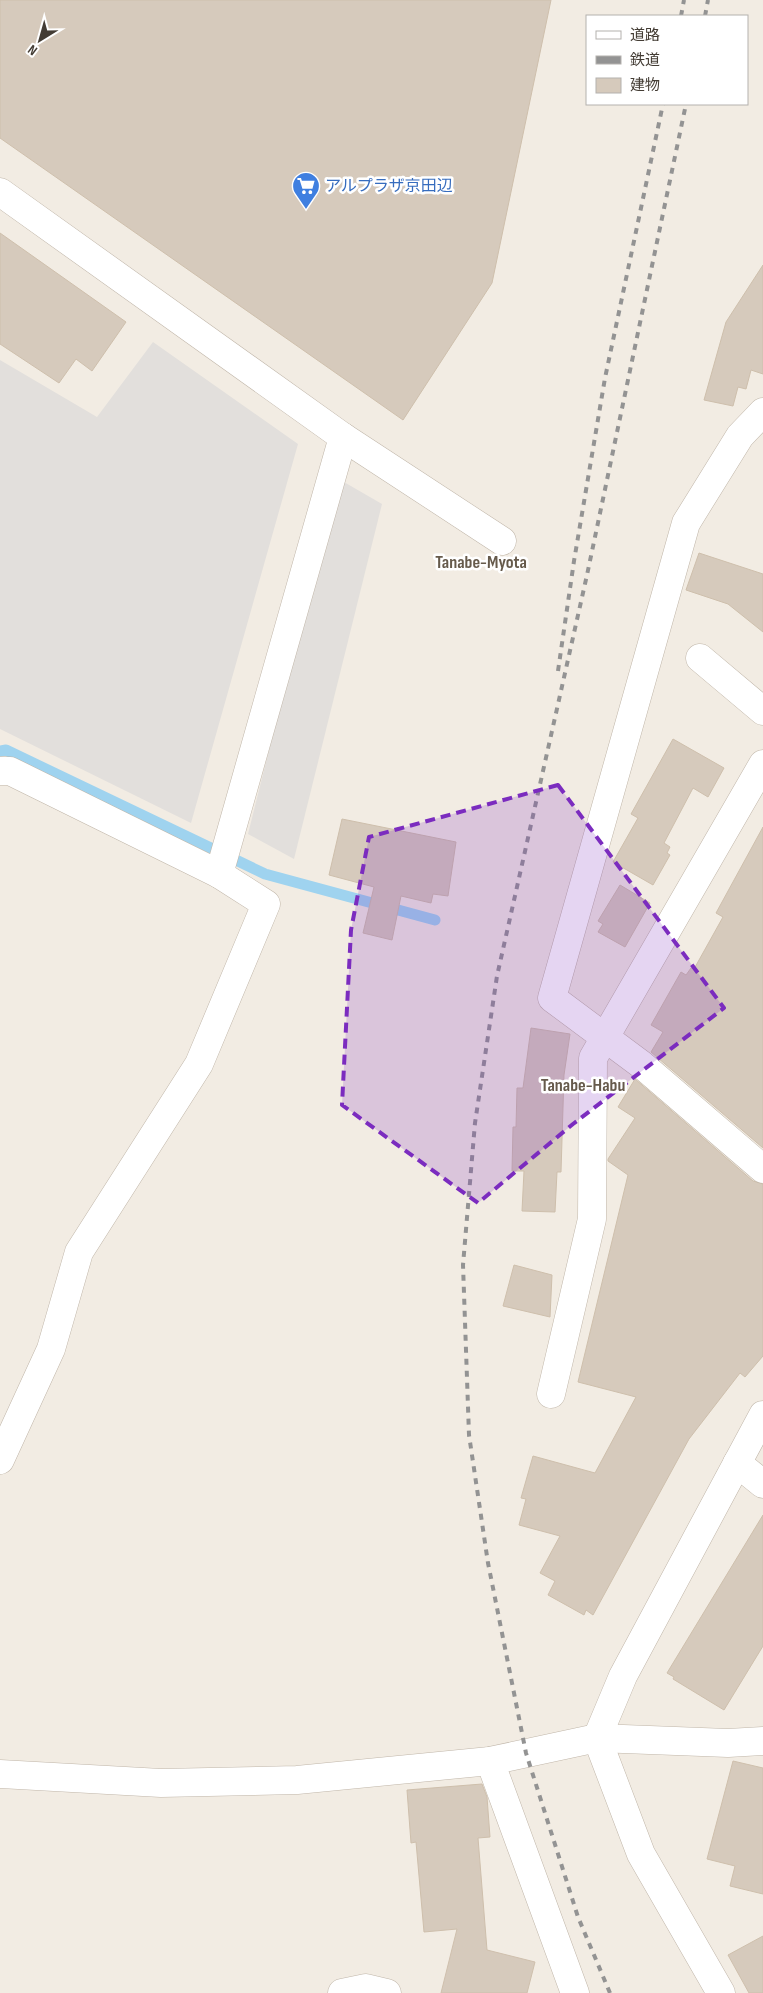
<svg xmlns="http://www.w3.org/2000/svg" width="763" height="1993" viewBox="0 0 763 1993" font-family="'Sofia Sans Condensed','Noto Sans JP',sans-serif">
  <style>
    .parking { fill: #e2dfdc }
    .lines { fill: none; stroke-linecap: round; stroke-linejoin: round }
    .stream { stroke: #9fd3ef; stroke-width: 11 }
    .building { fill: #d6cabc; stroke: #cebfac }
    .street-casing { stroke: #c0b6a9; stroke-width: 29 }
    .street { stroke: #fff; stroke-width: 28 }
    .rail { stroke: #939393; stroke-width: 4; stroke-dasharray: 6 6; stroke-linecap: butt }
    .marked { fill: #7b2cbf; fill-opacity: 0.2; stroke: #7b2cbf; stroke-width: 4; stroke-dasharray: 10 6; stroke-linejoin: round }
    .labels { text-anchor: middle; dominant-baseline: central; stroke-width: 5; stroke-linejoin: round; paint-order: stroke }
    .shop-label { font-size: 16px; fill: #366cbe; stroke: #fff; text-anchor: start }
    .neighbourhood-label { font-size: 18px; font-weight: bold; fill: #665a4b; stroke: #fff }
  </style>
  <rect width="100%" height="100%" fill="#f2ece3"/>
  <g class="parking">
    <path d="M 153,342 L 298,444 L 191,823 L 0,729 L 0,360 L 97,417 Z"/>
    <path d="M 337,478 L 382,504 L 294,859 L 248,834 Z"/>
  </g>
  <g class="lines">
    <path class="stream" d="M 0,751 L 6,750 L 265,874 L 435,920"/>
  </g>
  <g class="building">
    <path d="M 0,0 L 551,0 L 492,283 L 403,420 L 0,138 Z"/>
    <path d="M 0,233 L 126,322 L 92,371 L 76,359 L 59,383 L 0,344 Z"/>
    <path d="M 763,265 L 763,374 L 751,370 L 746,389 L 738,387 L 733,406 L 704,400 L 726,322 Z"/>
    <path d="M 699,553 L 763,574 L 763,632 L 728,604 L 686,590 Z"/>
    <path d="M 673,739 L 724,768 L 708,797 L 693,788 L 664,843 L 670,847 L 667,853 L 670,855 L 653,885 L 613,862 L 638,818 L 631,814 Z"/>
    <path d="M 342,819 L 456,842 L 448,896 L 433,894 L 431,903 L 401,896 L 392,940 L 363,933 L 374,887 L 329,875 Z"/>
    <path d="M 763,827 L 763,1148 L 651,1052 L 663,1032 L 651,1025 L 681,972 L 686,975 L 691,968 L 694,969 L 723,917 L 716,913 Z"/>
    <path d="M 620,885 L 650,903 L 625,947 L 598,932 L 603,924 L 598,921 Z"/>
    <path d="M 531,1028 L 570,1034 L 564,1075 L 561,1172 L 557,1172 L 555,1212 L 522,1211 L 524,1171 L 512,1171 L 513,1127 L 516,1127 L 517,1088 L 523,1088 Z"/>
    <path d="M 635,1079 L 753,1181 L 763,1184 L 763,1356 L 745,1377 L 740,1373 L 689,1439 L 593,1615 L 586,1610 L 584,1615 L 548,1595 L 555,1581 L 540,1573 L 560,1536 L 519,1525 L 526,1499 L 521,1498 L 533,1456 L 595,1473 L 636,1397 L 578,1382 L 628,1175 L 608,1161 L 608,1159 L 635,1118 L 618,1107 Z"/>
    <path d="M 514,1265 L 552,1275 L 550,1317 L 503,1306 Z"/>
    <path d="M 763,1515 L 763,1646 L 724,1710 L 673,1679 L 674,1677 L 667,1673 Z"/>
    <path d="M 733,1761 L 763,1768 L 763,1894 L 730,1886 L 735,1866 L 707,1859 Z"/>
    <path d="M 482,1784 L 487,1797 L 490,1837 L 478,1838 L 487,1950 L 535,1962 L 527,1993 L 441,1993 L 457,1929 L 424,1932 L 416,1842 L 411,1843 L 407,1790 Z"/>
    <path d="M 763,1936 L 763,1993 L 749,1993 L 728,1955 Z"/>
  </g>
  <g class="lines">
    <defs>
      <g id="street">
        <path d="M 0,192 L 343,437 L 502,541"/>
        <path d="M 763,412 L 740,436 L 686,523 L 552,998 L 642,1065 L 763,1169"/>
        <path d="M 700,658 L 763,711"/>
        <path d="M 0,771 L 10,771 L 219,874 L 266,904 L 199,1064 L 79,1252 L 51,1349 L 0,1460"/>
        <path d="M 219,874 L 343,437"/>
        <path d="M 551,1394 L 592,1219 L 593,1058 L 763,764"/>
        <path d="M 737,1463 L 763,1484"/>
        <path d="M 490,1761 L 575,1993"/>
        <path d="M 0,1774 L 161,1783 L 297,1780 L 490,1761 L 597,1738 L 728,1743 L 763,1741"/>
        <path d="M 342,1993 L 366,1988 L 387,1993"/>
        <path d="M 721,1993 L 641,1854 L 597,1738 L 623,1676 L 763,1415"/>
      </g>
    </defs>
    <use href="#street" class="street-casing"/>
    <use href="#street" class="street"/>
    <g class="rail">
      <path d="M 681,16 L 684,0"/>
      <path d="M 705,16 L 708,0"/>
      <path d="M 558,671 L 574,561 L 605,378 L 663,104"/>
      <path d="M 610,1993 L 578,1917 L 526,1753 L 488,1563 L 469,1435 L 463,1265 L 475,1123 L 497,976 L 587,575 L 686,104"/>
    </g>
  </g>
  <path class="marked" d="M 558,785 L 724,1008 L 573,1124 L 478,1203 L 342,1105 L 351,930 L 369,837 Z"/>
  <defs>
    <symbol id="supermarket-pin" viewBox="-11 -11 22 30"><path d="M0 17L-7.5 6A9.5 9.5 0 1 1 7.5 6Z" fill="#3f7fe0" stroke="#fff"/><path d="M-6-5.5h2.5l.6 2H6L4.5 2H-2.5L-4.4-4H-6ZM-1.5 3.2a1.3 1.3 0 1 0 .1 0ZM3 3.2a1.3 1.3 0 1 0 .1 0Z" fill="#fff"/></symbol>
  </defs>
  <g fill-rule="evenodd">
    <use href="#supermarket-pin" x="290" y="170" width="32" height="43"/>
  </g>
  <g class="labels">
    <g class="shop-label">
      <text x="325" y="186">アルプラザ京田辺</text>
    </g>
    <g class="neighbourhood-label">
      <text x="481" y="562">Tanabe-Myota</text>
      <text x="583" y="1085">Tanabe-Habu</text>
    </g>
  </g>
  <rect x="586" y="15" width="162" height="90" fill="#ffffff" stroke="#b4b1ae"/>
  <rect x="596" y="31" width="25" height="8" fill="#ffffff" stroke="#b4b1ae"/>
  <text x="630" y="40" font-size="15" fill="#433c34">道路</text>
  <rect x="596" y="56" width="25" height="8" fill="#939393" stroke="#b4b1ae"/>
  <text x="630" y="65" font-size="15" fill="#433c34">鉄道</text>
  <rect x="596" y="78" width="25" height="15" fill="#d6cabc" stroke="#b4b1ae"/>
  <text x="630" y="90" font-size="15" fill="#433c34">建物</text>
  <g transform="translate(40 40) rotate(217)" stroke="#ffffff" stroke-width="4" paint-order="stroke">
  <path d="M0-4L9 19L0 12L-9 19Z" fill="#433c34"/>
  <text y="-8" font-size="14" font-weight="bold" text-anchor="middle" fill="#433c34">N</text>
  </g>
</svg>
